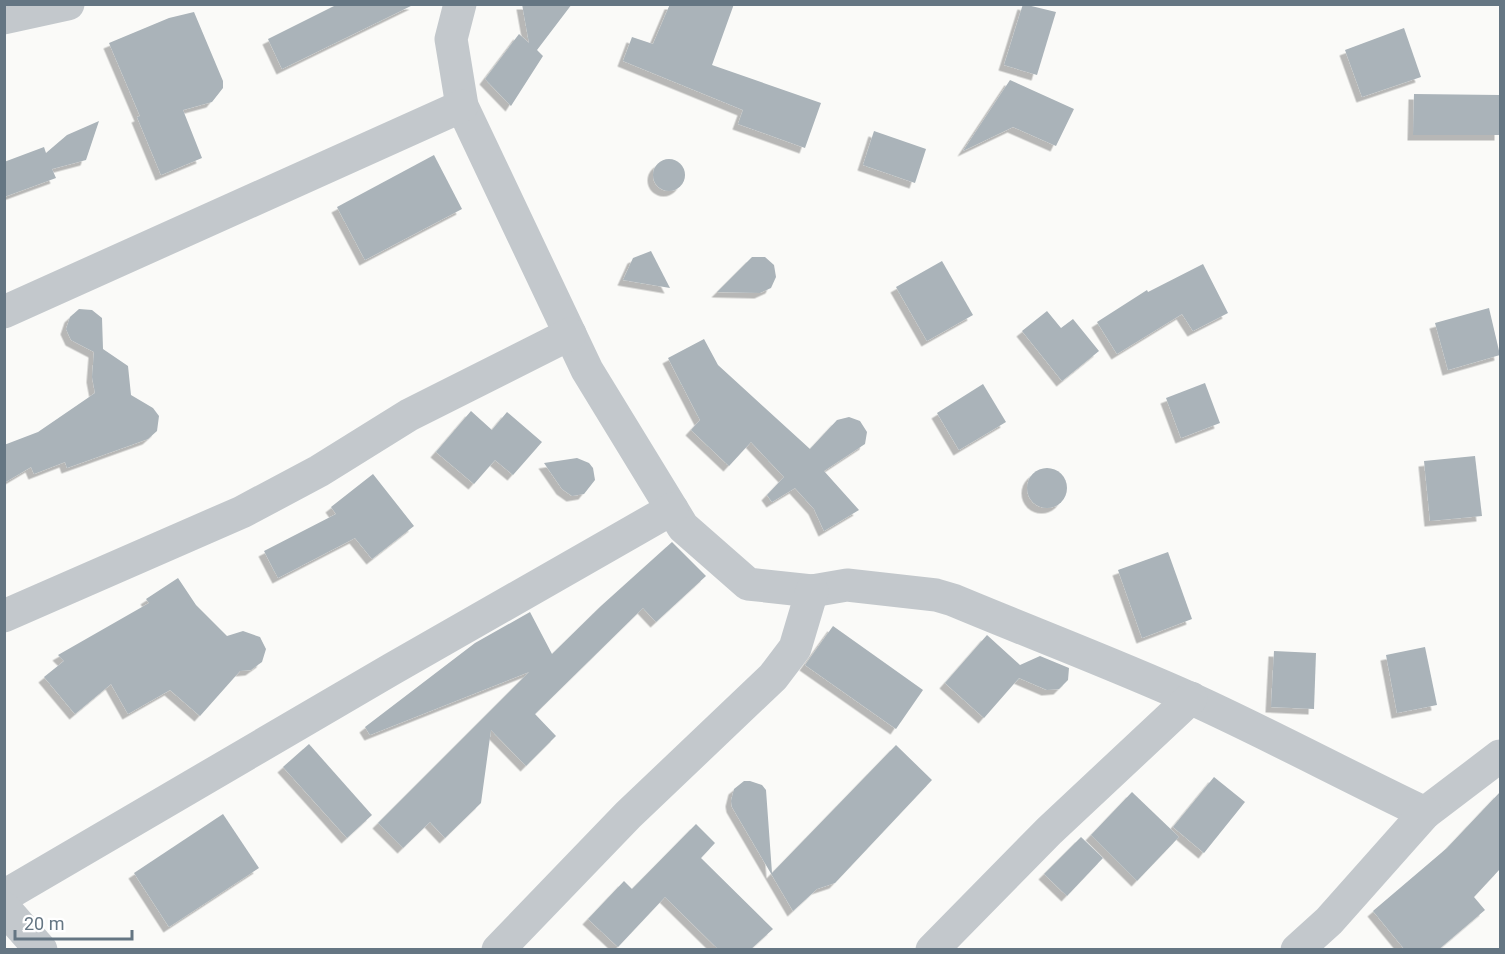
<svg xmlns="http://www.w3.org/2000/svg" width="1505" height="954" viewBox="0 0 1505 954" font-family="Roboto,sans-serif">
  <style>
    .building { fill: #aab3b9; filter: url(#shadow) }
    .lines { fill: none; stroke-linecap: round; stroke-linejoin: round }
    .minor { stroke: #c3c8cc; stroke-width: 33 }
  </style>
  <defs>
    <filter id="shadow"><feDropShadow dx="-5.5" dy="5.5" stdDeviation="0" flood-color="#0004"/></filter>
  </defs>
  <rect width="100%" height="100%" fill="#fafaf8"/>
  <g class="building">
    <path d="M 338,4 L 415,4 L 282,69 L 268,39 Z"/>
    <path d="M 522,4 L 572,4 L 537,50 L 543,56 L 511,106 L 485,79 L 519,34 L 529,43 Z"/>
    <path d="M 670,4 L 734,4 L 712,65 L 821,103 L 805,148 L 738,124 L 743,110 L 623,61 L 632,37 L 653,44 Z"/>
    <path d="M 1023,4 L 1056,12 L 1037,75 L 1004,65 Z"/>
    <path d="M 194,12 L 223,81 L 223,88 L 212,102 L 183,110 L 202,158 L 161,175 L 137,117 L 140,116 L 109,43 L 169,18 Z"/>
    <path d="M 1404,28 L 1421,77 L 1362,97 L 1345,50 Z"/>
    <path d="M 1010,80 L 1074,109 L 1056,146 L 1013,127 L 963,151 Z"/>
    <path d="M 1414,94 L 1500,95 L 1500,135 L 1413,135 Z"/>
    <path d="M 99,121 L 86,160 L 52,169 L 56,178 L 4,197 L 4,162 L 44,147 L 46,153 L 67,135 Z"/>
    <path d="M 874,131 L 926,149 L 915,183 L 863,165 Z"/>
    <path d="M 434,155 L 462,209 L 365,260 L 337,207 Z"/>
    <circle cx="669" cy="175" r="16"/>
    <path d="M 651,251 L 670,288 L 623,280 L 633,258 Z"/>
    <path d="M 752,257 L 765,257 L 774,265 L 776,277 L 771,288 L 760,293 L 717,292 Z"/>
    <path d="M 942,261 L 973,315 L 927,341 L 896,287 Z"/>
    <path d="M 1203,264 L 1228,313 L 1193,331 L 1182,314 L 1117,354 L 1097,322 L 1147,290 L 1148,292 Z"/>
    <path d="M 1489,308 L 1500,355 L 1448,370 L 1435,323 Z"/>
    <path d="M 79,309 L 92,310 L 102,318 L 103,349 L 128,366 L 131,395 L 153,408 L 159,416 L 157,431 L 148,439 L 67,468 L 65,462 L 34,474 L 31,467 L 4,483 L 4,445 L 38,432 L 95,393 L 92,377 L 94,352 L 71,340 L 66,329 L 70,317 Z"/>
    <path d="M 1047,311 L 1061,328 L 1073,319 L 1099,351 L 1062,381 L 1022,331 Z"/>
    <path d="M 704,339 L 718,365 L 810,449 L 837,420 L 849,417 L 860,421 L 867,432 L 865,444 L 824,471 L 859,510 L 824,531 L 814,509 L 795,488 L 772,502 L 767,495 L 784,477 L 751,442 L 729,466 L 691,430 L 700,420 L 668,358 Z"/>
    <path d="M 1205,383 L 1220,423 L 1181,438 L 1166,398 Z"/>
    <path d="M 983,384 L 1006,422 L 959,450 L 937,413 Z"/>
    <path d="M 471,411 L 492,430 L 507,412 L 542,442 L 513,475 L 495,460 L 474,484 L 436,452 Z"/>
    <path d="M 1475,456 L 1482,516 L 1430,521 L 1424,461 Z"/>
    <path d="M 577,458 L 589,463 L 593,468 L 595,480 L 584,494 L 572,496 L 562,489 L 544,463 Z"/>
    <circle cx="1047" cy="488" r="20"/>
    <path d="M 373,474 L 414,526 L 372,559 L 355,538 L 278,578 L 264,551 L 336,514 L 331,507 Z"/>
    <path d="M 672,542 L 706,576 L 656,622 L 643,608 L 535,714 L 556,736 L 526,766 L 491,730 L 481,803 L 445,838 L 430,822 L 403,848 L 378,823 L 529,672 L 370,735 L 365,727 L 475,643 L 530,612 L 552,654 L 601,606 Z"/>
    <path d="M 1168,552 L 1192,619 L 1142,638 L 1118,570 Z"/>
    <path d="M 178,578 L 196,605 L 227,636 L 243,631 L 260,637 L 266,649 L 262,662 L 251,670 L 240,671 L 200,716 L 170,690 L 128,714 L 111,684 L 75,714 L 44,677 L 64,661 L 58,655 L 149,603 L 146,599 Z"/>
    <path d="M 833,626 L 923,690 L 896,729 L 805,665 Z"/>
    <path d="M 987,635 L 1020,665 L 1040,656 L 1069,668 L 1068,680 L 1059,689 L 1047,690 L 1019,678 L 984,718 L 945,683 Z"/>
    <path d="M 1425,647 L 1437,705 L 1397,713 L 1386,655 Z"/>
    <path d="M 1274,651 L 1316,653 L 1314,709 L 1271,707 Z"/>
    <path d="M 309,744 L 372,815 L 347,838 L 283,767 Z"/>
    <path d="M 896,745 L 932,780 L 835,883 L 817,889 L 793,911 L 732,807 L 731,801 L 734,789 L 744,781 L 750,781 L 762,785 L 766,790 L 772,873 Z"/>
    <path d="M 1214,777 L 1245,802 L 1204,853 L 1173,827 Z"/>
    <path d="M 1132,792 L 1179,837 L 1137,881 L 1091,835 Z"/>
    <path d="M 1500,792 L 1500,869 L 1474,897 L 1485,910 L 1438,950 L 1405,950 L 1373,911 L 1447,848 Z"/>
    <path d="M 223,814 L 259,868 L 169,927 L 134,873 Z"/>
    <path d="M 696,824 L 715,843 L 701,858 L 773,929 L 750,950 L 719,950 L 665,897 L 618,947 L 588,919 L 624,881 L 632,889 Z"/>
    <path d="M 1081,837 L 1103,858 L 1067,896 L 1044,874 Z"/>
  </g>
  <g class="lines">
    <g class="minor">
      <path d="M 460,4 L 451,39 L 462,106 L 587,370 L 683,527 L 748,584 L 812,591 L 847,585 L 936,595 L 953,600 C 1032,633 1114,664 1192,699 C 1271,735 1347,776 1425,813 L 1500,756"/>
      <path d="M 4,18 L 68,4"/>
      <path d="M 4,312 L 462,106"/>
      <path d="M 4,616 L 242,512 L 319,471 L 409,415 L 570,334"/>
      <path d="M 4,896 L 392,669 L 672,509"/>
      <path d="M 4,908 L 41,950"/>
      <path d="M 498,950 L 628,815 L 773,677 L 795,648 L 812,591"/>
      <path d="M 932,950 L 1049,831 L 1191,698"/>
      <path d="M 1297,950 L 1329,921 L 1425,813"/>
    </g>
  </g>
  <rect width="1505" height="954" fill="none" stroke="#657683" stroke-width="12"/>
  <path d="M15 930v9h117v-9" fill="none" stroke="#657683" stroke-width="3"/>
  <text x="24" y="930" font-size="18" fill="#657683" stroke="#ffffff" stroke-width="4.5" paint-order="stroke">20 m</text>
</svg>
